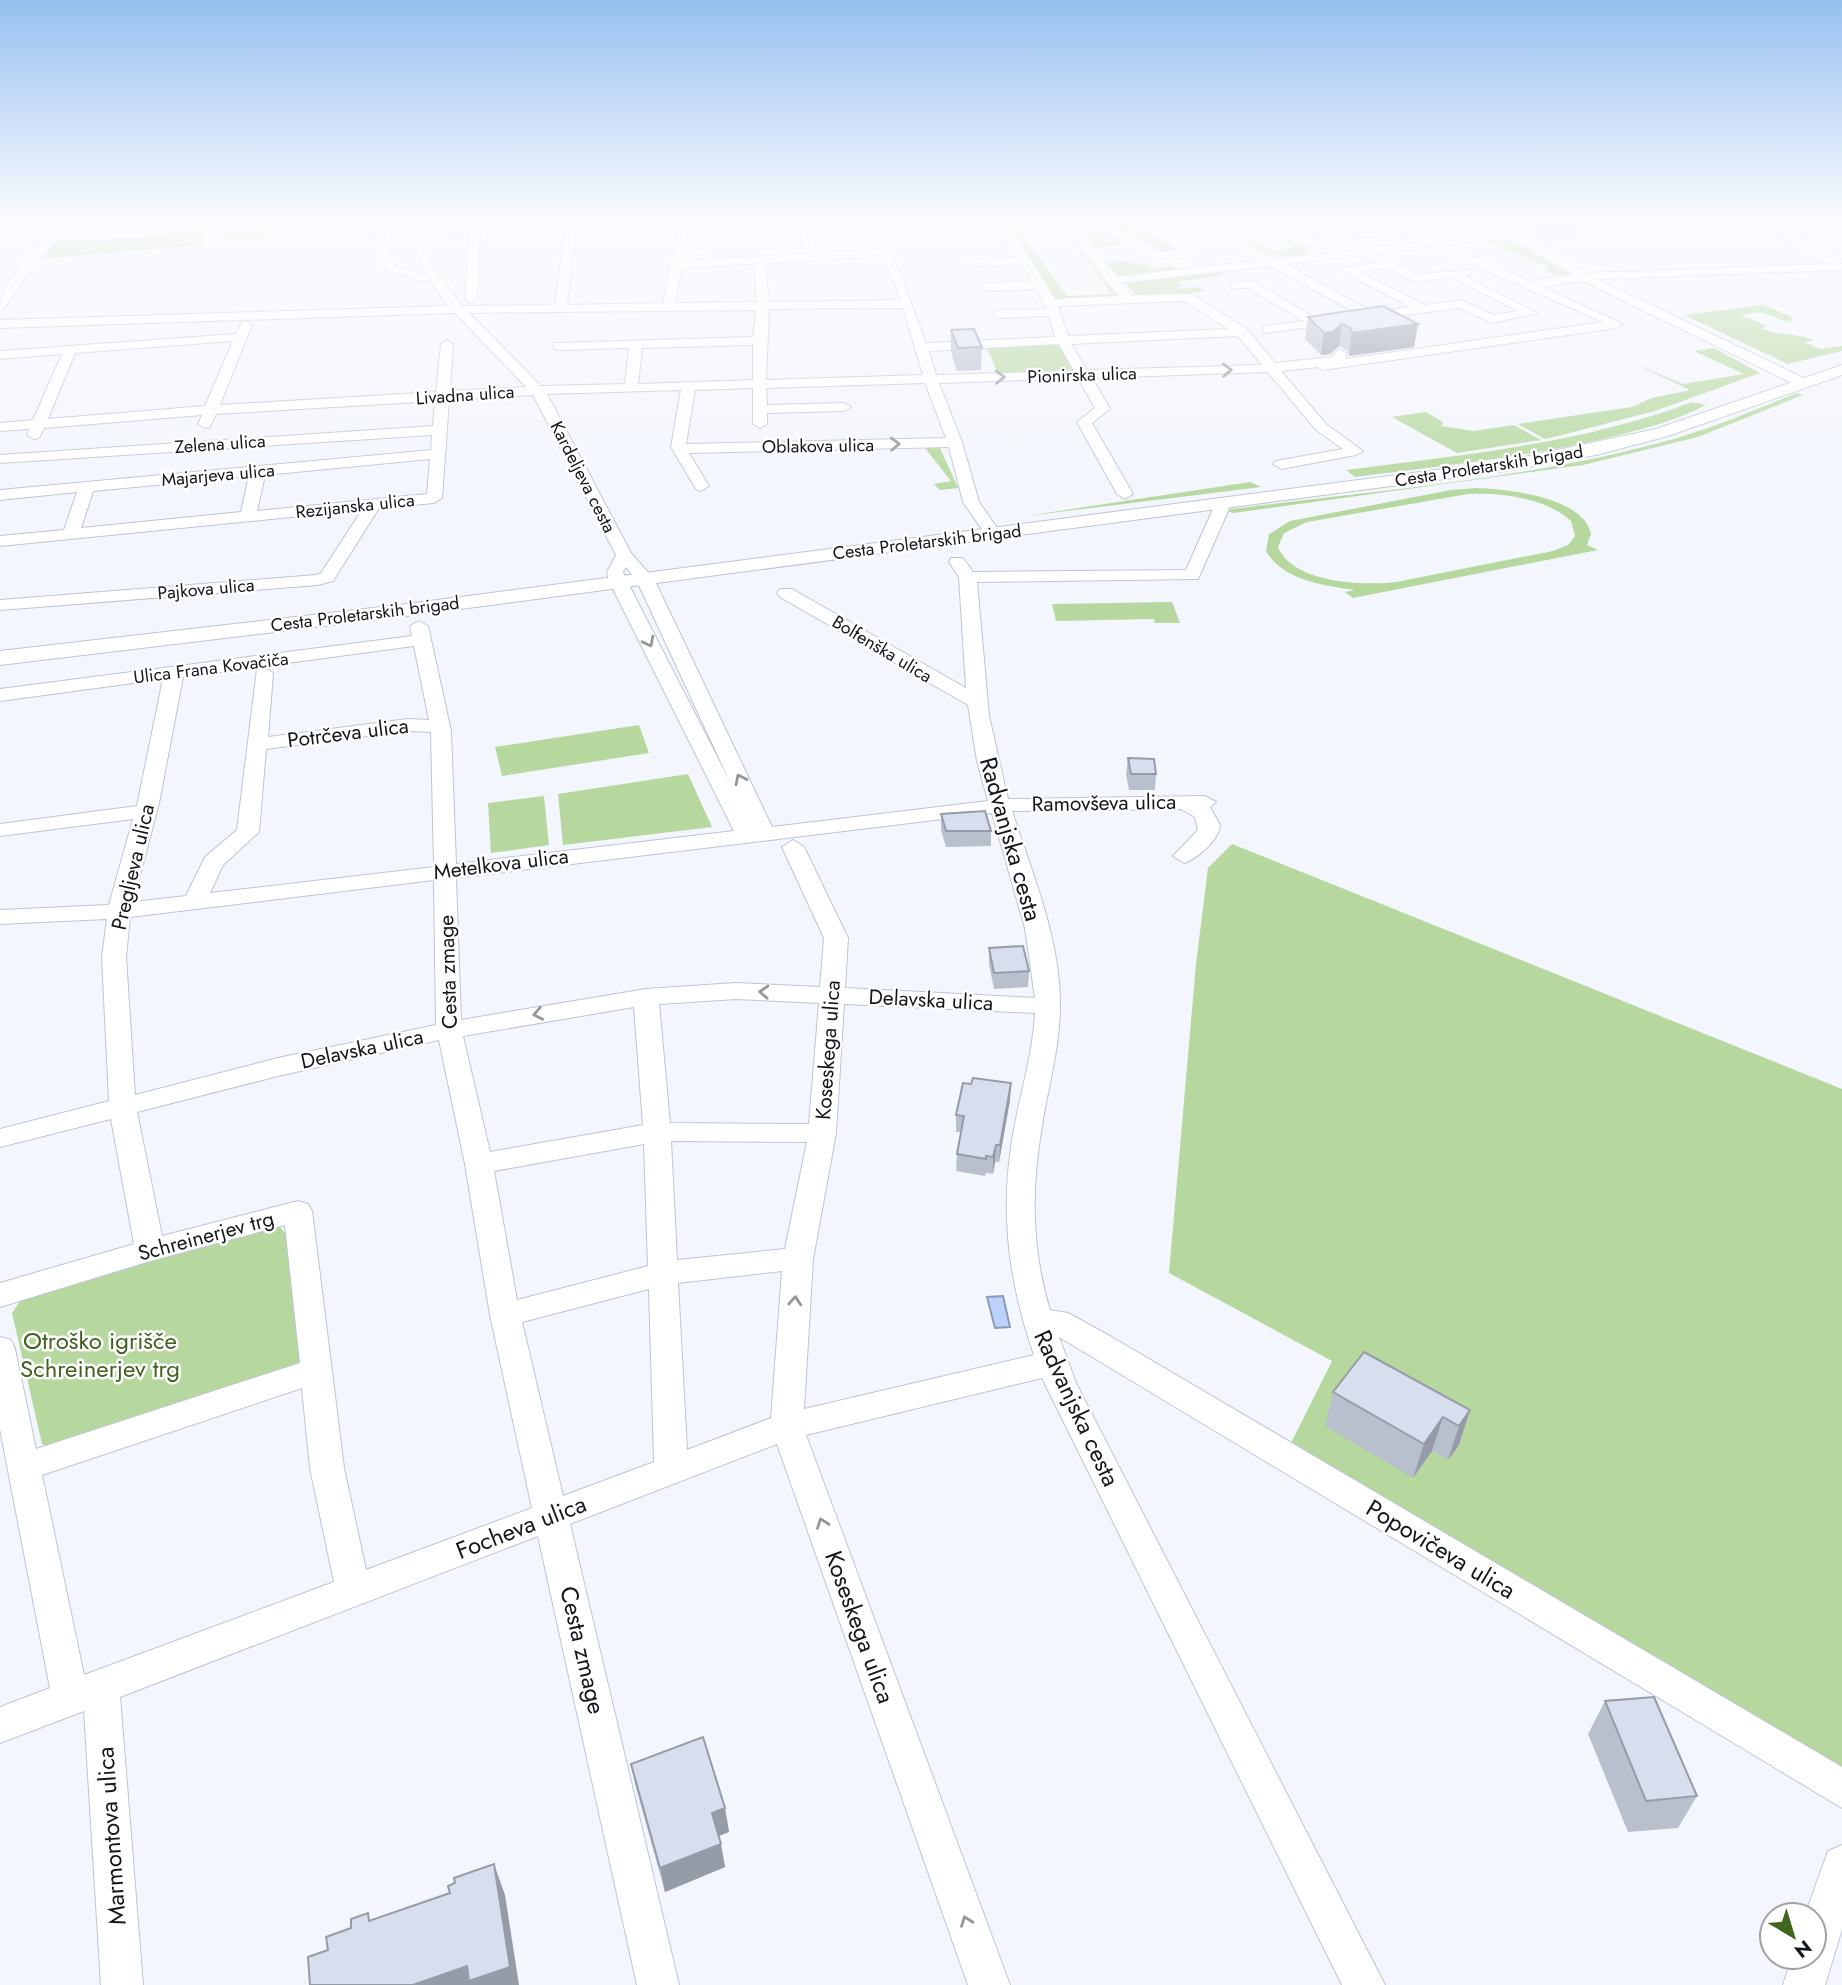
<svg xmlns="http://www.w3.org/2000/svg" width="1842" height="1985" viewBox="0 0 1842 1985" font-family="Jost,sans-serif">
  <style>
    .green { fill: #b6d89e; fill-rule: evenodd }
    .water { fill: #bdd2fa; stroke: #8a9ab7; stroke-width: 2 }
    .lines { fill: none; stroke-linecap: round; stroke-linejoin: round }
    .minor-casing { stroke: #bdc5d4; stroke-width: 2 }
    .major-casing { stroke: #bdc5d4; stroke-width: 2 }
    .minor { fill: #fff; fill-rule: evenodd }
    .major { fill: #fff; fill-rule: evenodd }
    .wall { fill: #b9c0cd }
    .shaded-wall { fill: #969ca7 }
    .building { fill: #d7dfee; stroke: #969ca7; stroke-width: 2 }
    .oneway { stroke: #959698 }
    .labels { text-anchor: middle; dominant-baseline: central; stroke-width: 5; stroke-linejoin: round; paint-order: stroke }
    .far-street-label { font-size: 18px; fill: #13161b; stroke: #fff }
    .street-label { font-size: 21px; fill: #13161b; stroke: #fff }
    .near-street-label { font-size: 24px; fill: #13161b; stroke: #fff }
    .near-park-label { font-size: 24px; fill: #3e611e; stroke: #fff }
  </style>
  <rect width="100%" height="100%" fill="#f3f6fd"/>
  <g class="green">
    <path d="M 1059,223 L 1085,256 L 1076,257 L 1082,255 L 1058,224 L 1017,226 L 1067,296 L 1112,294 L 1087,261 L 1079,261 L 1089,261 L 1116,295 L 1053,300 L 1006,224 Z"/>
    <path d="M 1135,223 L 1185,250 L 1161,255 L 1109,226 Z"/>
    <path d="M 274,226 L 275,232 L 243,242 L 224,241 L 223,230 Z"/>
    <path d="M 1102,226 L 1131,243 L 1097,248 L 1079,228 Z"/>
    <path d="M 204,230 L 203,245 L 42,259 L 60,239 L 144,237 Z"/>
    <path d="M 1506,237 L 1569,274 L 1559,276 L 1545,270 L 1549,268 L 1487,241 L 1444,244 Z"/>
    <path d="M 1292,241 L 1307,243 L 1308,255 C 1286,259 1261,254 1242,244 L 1258,242 L 1275,252 L 1293,247 L 1282,242 Z"/>
    <path d="M 1126,260 L 1137,265 L 1151,265 L 1148,267 L 1151,269 L 1171,266 L 1180,271 L 1120,279 L 1107,262 Z"/>
    <path d="M 1214,270 L 1224,275 L 1177,282 L 1182,286 L 1177,287 L 1181,289 L 1199,287 L 1205,292 L 1137,295 L 1123,281 Z"/>
    <path d="M 1763,305 L 1792,317 L 1791,323 L 1760,312 L 1741,315 L 1767,326 L 1761,328 C 1777,336 1797,333 1814,340 L 1804,342 L 1820,349 L 1842,346 L 1842,351 L 1788,364 L 1684,315 Z"/>
    <path d="M 1054,343 L 1059,346 L 1073,371 L 998,374 L 986,346 Z"/>
    <path d="M 1714,348 L 1760,373 L 1655,411 L 1554,437 L 1545,439 L 1518,424 L 1632,407 L 1652,398 L 1690,390 L 1629,361 L 1682,384 L 1744,374 L 1694,351 Z"/>
    <path d="M 1797,393 L 1803,395 L 1698,437 L 1583,465 L 1233,513 L 1224,510 C 1375,490 1530,480 1677,438 C 1718,426 1757,409 1797,393 Z"/>
    <path d="M 1692,402 L 1706,405 C 1678,420 1646,428 1615,436 C 1530,457 1442,466 1355,477 L 1346,470 C 1462,455 1581,444 1692,402 Z"/>
    <path d="M 1426,412 L 1443,422 L 1441,426 L 1474,431 L 1514,425 L 1541,440 L 1457,453 L 1392,417 Z"/>
    <path d="M 912,448 L 940,448 L 958,488 L 940,490 L 934,484 L 951,481 L 925,448 Z"/>
    <path d="M 1250,482 L 1261,487 L 1026,516 Z"/>
    <path d="M 1476,488 C 1507,489 1584,497 1591,534 L 1587,545 L 1598,550 L 1353,598 L 1345,592 L 1355,590 C 1325,586 1282,580 1266,551 L 1269,534 L 1290,521 L 1451,490 ZM 1468,494 C 1503,493 1544,497 1571,521 L 1575,536 L 1568,545 L 1553,551 L 1396,582 C 1364,586 1292,583 1278,547 L 1284,533 L 1307,522 Z"/>
    <path d="M 1172,602 L 1180,623 L 1155,623 L 1154,619 L 1056,621 L 1052,604 Z"/>
    <path d="M 639,725 L 649,753 L 502,776 L 495,747 Z"/>
    <path d="M 688,774 L 712,827 L 563,845 L 558,794 Z"/>
    <path d="M 544,796 L 549,845 L 491,853 L 488,803 Z"/>
    <path d="M 1232,844 L 1842,1089 L 1842,1768 L 1291,1443 L 1332,1361 L 1169,1273 L 1196,964 L 1208,868 Z"/>
    <path d="M 271,1225 L 280,1227 L 286,1234 L 302,1357 L 299,1363 L 50,1448 L 42,1444 L 12,1313 L 20,1301 Z"/>
  </g>
  <path class="water" d="M 1003,1296 L 1010,1327 L 995,1328 L 987,1297 Z"/>
  <g class="lines">
    <defs>
      <g id="minor">
        <path d="M 64,222 L 75,222 L 35,263 L 4,309 L 0,310 C 0,283 29,257 47,238 L 0,239 L 0,233 L 54,232 Z"/>
        <path d="M 373,222 L 383,222 L 384,237 L 395,266 L 427,275 L 410,234 L 402,231 L 408,228 L 406,222 L 416,222 L 418,227 L 618,222 L 576,227 L 567,305 L 663,303 L 679,222 L 689,222 L 686,242 L 731,240 L 737,243 L 731,246 L 685,249 L 682,261 L 806,254 L 797,222 L 807,222 L 817,253 L 880,249 L 870,222 L 1007,222 L 1055,299 L 1119,296 L 1062,222 L 1073,222 L 1117,277 L 1260,260 L 1192,222 L 1206,222 L 1274,259 L 1421,242 L 1402,233 L 1365,237 L 1330,222 L 1345,222 L 1366,231 L 1390,228 L 1380,222 L 1395,222 L 1435,240 L 1502,232 L 1489,223 L 1500,222 L 1587,273 L 1826,264 L 1760,222 L 1773,222 L 1842,264 L 1842,270 L 1597,279 L 1806,379 L 1806,385 L 1796,385 L 1583,281 L 1542,287 L 1623,324 L 1617,328 L 1323,370 L 1317,367 L 1281,371 L 1326,424 L 1363,451 L 1356,455 L 1281,469 L 1273,464 L 1276,461 L 1343,449 L 1316,430 L 1268,372 L 1092,378 L 1110,409 L 1092,423 L 1133,494 L 1125,499 L 1117,494 L 1077,422 L 1095,408 L 1078,378 L 939,383 L 962,442 L 979,502 L 1000,532 L 992,537 L 986,535 L 963,502 L 949,447 L 689,453 L 709,486 L 701,491 L 696,489 L 671,447 L 681,390 L 547,394 L 631,553 L 654,579 L 772,827 L 988,801 L 977,761 L 968,705 L 780,597 L 777,593 L 780,589 L 792,589 L 966,688 L 959,577 L 949,562 L 951,558 L 963,558 L 973,572 L 1186,570 L 1213,509 L 1221,504 L 1227,506 L 1229,509 L 1198,579 L 977,582 L 989,716 L 1008,799 L 1205,796 L 1216,802 L 1210,807 L 1220,825 C 1220,839 1197,859 1184,863 L 1173,856 L 1198,830 L 1195,817 L 1181,809 L 1012,811 C 1032,873 1061,940 1060,1006 C 1060,1049 1047,1090 1041,1132 C 1031,1193 1032,1250 1050,1310 L 1068,1313 L 1110,1336 L 1842,1767 L 1842,1808 L 1059,1337 L 1076,1383 L 1385,1985 L 1342,1985 L 1042,1378 L 806,1435 L 1010,1985 L 968,1985 L 777,1444 L 570,1524 L 679,1985 L 637,1985 L 538,1536 L 120,1697 L 143,1985 L 101,1985 L 84,1711 L 0,1743 L 0,1707 L 50,1688 L 0,1429 L 0,1337 L 11,1340 L 15,1349 L 36,1449 L 300,1363 L 285,1225 L 150,1261 L 0,1307 L 0,1283 L 134,1244 L 111,1119 L 0,1147 L 0,1129 L 109,1101 L 102,957 L 107,919 L 0,924 L 0,910 L 109,905 L 133,819 L 0,836 L 0,824 L 137,806 L 163,679 L 0,701 L 0,689 L 412,636 L 410,626 L 419,621 L 428,626 L 451,731 L 456,864 L 734,831 L 609,581 L 607,572 L 616,555 L 533,395 L 449,400 L 442,498 L 434,503 L 379,508 L 333,581 L 318,585 L 0,610 L 0,600 L 316,575 L 321,573 L 362,510 L 0,546 L 0,536 L 64,530 L 77,492 L 0,500 L 0,490 L 431,450 L 432,435 L 0,463 L 0,455 L 433,426 L 435,401 L 216,414 L 210,427 L 205,428 L 198,424 L 202,415 L 44,428 L 39,438 L 34,439 L 27,435 L 29,429 L 0,431 L 0,423 L 33,420 L 62,354 L 0,359 L 0,351 L 236,334 L 242,322 L 246,321 L 252,325 L 220,405 L 436,392 L 441,344 L 447,340 L 453,344 L 450,391 L 526,387 L 455,313 L 0,328 L 0,320 L 448,306 L 429,279 L 424,282 L 386,270 L 374,237 ZM 998,225 L 1017,258 L 974,260 L 968,263 L 974,266 L 1022,265 L 1032,282 L 987,283 L 981,287 L 987,291 L 1036,289 L 1047,309 L 998,310 L 992,314 L 998,318 L 1049,316 L 1055,337 L 926,343 L 884,231 ZM 565,227 L 555,305 L 462,306 L 433,267 L 421,234 L 469,232 L 465,299 L 471,303 L 477,299 L 480,231 ZM 1510,237 L 1574,275 L 1529,281 L 1447,245 ZM 1432,247 L 1603,322 L 1346,359 L 1346,353 L 1339,349 L 1331,357 L 1275,363 L 1247,329 L 1192,294 L 1131,295 L 1122,283 L 1270,266 L 1358,314 L 1318,319 L 1253,281 L 1231,283 L 1231,289 L 1247,288 L 1304,321 L 1263,326 L 1263,332 L 1267,333 L 1370,319 L 1376,322 L 1382,318 L 1459,308 L 1492,323 L 1537,313 L 1465,276 L 1471,274 L 1471,270 L 1417,274 L 1376,254 ZM 1362,255 L 1377,263 L 1343,268 L 1343,272 L 1410,307 L 1373,312 L 1285,264 ZM 883,256 L 901,300 L 769,302 L 765,263 ZM 754,264 L 757,302 L 675,303 L 681,268 ZM 1387,268 L 1415,282 L 1450,277 L 1518,311 L 1494,315 L 1461,300 L 1425,305 L 1360,272 ZM 1185,301 L 1228,329 L 1068,336 L 1058,306 ZM 903,308 L 923,375 L 766,380 L 769,309 ZM 756,310 L 753,337 L 554,343 L 554,349 L 559,350 L 629,348 L 625,384 L 541,386 L 469,313 ZM 1238,336 L 1262,365 L 1087,370 L 1071,344 ZM 233,341 L 205,406 L 48,419 L 75,353 ZM 1059,344 L 1074,371 L 936,375 L 929,351 ZM 753,345 L 753,380 L 638,384 L 642,348 ZM 925,383 L 946,438 L 686,444 L 695,390 L 753,388 L 753,424 L 760,428 L 767,424 L 767,413 L 844,411 L 851,407 L 844,403 L 767,405 L 766,388 ZM 430,459 L 427,494 L 257,511 L 265,475 ZM 249,476 L 241,512 L 81,528 L 93,491 ZM 626,567 L 637,581 L 731,784 L 627,581 L 623,572 ZM 414,646 L 429,720 L 408,719 L 268,737 L 273,673 L 264,667 L 257,669 L 237,830 L 205,857 L 186,896 L 133,902 L 159,803 L 183,677 ZM 408,731 L 431,732 L 434,867 L 210,893 L 223,865 L 259,832 L 266,749 ZM 992,813 L 1025,928 L 1035,998 L 845,988 L 848,938 L 804,847 L 793,840 L 782,847 L 824,938 L 820,987 L 736,983 L 646,989 L 461,1020 L 456,878 ZM 434,880 L 436,1025 L 278,1058 L 135,1095 L 126,957 L 130,917 ZM 736,999 L 819,1003 L 809,1124 L 670,1123 L 659,1004 ZM 844,1004 L 1035,1013 C 1033,1053 1021,1091 1014,1129 C 999,1209 1008,1280 1034,1355 L 804,1409 L 813,1259 L 836,1133 ZM 634,1007 L 643,1125 L 490,1152 L 463,1036 ZM 439,1040 L 465,1164 L 490,1315 L 532,1508 L 366,1570 L 344,1468 L 312,1211 L 308,1204 L 298,1201 L 162,1236 L 137,1112 L 278,1076 ZM 671,1141 L 807,1142 L 785,1249 L 677,1260 ZM 644,1144 L 648,1266 L 517,1300 L 494,1171 ZM 782,1271 L 771,1418 L 687,1450 L 678,1283 ZM 649,1289 L 654,1462 L 563,1496 L 522,1322 ZM 302,1388 L 310,1468 L 334,1582 L 84,1675 L 42,1475 Z"/>
        <path d="M 1097,222 L 1106,222 L 1161,252 L 1179,250 L 1131,222 L 1145,222 L 1197,252 C 1165,274 1125,242 1097,226 Z"/>
        <path d="M 1253,222 L 1267,222 L 1300,237 L 1337,245 C 1321,256 1267,234 1253,222 Z"/>
        <path d="M 1842,1845 L 1842,1929 L 1825,1985 L 1783,1985 L 1792,1957 L 1814,1957 L 1814,1915 L 1805,1915 L 1828,1851 Z"/>
      </g>
      <path id="major" d="M 1842,365 L 1842,375 L 1668,436 L 1596,455 L 1505,471 L 407,616 L 0,665 L 0,651 L 407,604 L 1505,461 L 1656,429 Z"/>
    </defs>
    <use href="#minor" class="minor-casing"/>
    <use href="#major" class="major-casing"/>
    <use href="#minor" class="minor"/>
    <use href="#major" class="major"/>
  </g>
  <g class="wall">
    <path d="M 1525,222 L 1579,222 L 1575,237 L 1537,237 Z"/>
    <path d="M 1308,317 L 1418,324 L 1414,347 L 1349,356 L 1347,351 L 1339,346 L 1330,354 L 1321,355 L 1305,339 Z"/>
    <path d="M 951,330 L 982,347 L 981,370 L 957,371 L 951,352 Z"/>
    <path d="M 1128,758 L 1156,774 L 1155,790 L 1129,790 L 1126,774 Z"/>
    <path d="M 941,814 L 991,831 L 991,846 L 946,847 L 941,830 Z"/>
    <path d="M 989,948 L 1029,971 L 1028,987 L 994,989 L 989,964 Z"/>
    <path d="M 1010,1100 L 999,1162 L 995,1162 L 993,1174 L 986,1173 L 985,1176 L 956,1171 L 957,1154 L 961,1132 L 956,1132 L 956,1115 Z"/>
    <path d="M 1333,1392 L 1470,1410 L 1459,1445 L 1448,1460 L 1432,1451 L 1413,1478 L 1325,1426 Z"/>
    <path d="M 1605,1701 L 1697,1796 L 1678,1828 L 1628,1832 L 1588,1734 Z"/>
    <path d="M 631,1764 L 725,1808 L 729,1832 L 719,1836 L 725,1867 L 665,1892 L 636,1788 Z"/>
  </g>
  <g class="shaded-wall">
    <path d="M 1342,324 L 1339,346 L 1330,354 L 1321,355 L 1324,333 Z"/>
    <path d="M 1418,324 L 1414,347 L 1349,356 L 1352,333 Z"/>
    <path d="M 1011,1083 L 1010,1100 L 999,1162 L 1000,1145 Z"/>
    <path d="M 996,1145 L 995,1162 L 993,1174 L 993,1157 Z"/>
    <path d="M 1470,1410 L 1459,1445 L 1448,1460 L 1459,1426 Z"/>
    <path d="M 1443,1417 L 1432,1451 L 1413,1478 L 1424,1444 Z"/>
    <path d="M 725,1808 L 729,1832 L 716,1837 L 712,1813 Z"/>
    <path d="M 721,1844 L 725,1867 L 665,1892 L 660,1868 Z"/>
    <path d="M 494,1864 L 505,1895 L 519,1985 L 413,1985 L 467,1966 Z"/>
  </g>
  <g class="building">
    <path d="M 1383,306 L 1418,324 L 1352,333 L 1351,328 L 1342,324 L 1333,332 L 1324,333 L 1308,317 Z"/>
    <path d="M 974,329 L 982,347 L 958,348 L 951,330 Z"/>
    <path d="M 1128,758 L 1154,759 L 1156,774 L 1131,774 Z"/>
    <path d="M 985,811 L 991,831 L 946,831 L 941,814 Z"/>
    <path d="M 1023,946 L 1029,971 L 994,973 L 989,948 Z"/>
    <path d="M 973,1078 L 1011,1083 L 1000,1145 L 996,1145 L 993,1157 L 986,1156 L 986,1159 L 957,1154 L 964,1116 L 956,1115 L 963,1083 L 971,1084 Z"/>
    <path d="M 1364,1352 L 1470,1410 L 1459,1426 L 1443,1417 L 1424,1444 L 1333,1392 Z"/>
    <path d="M 1654,1697 L 1697,1796 L 1646,1801 L 1605,1701 Z"/>
    <path d="M 703,1737 L 725,1808 L 712,1813 L 721,1844 L 660,1868 L 631,1764 Z"/>
    <path d="M 494,1864 L 510,1967 L 469,1981 L 467,1966 L 413,1985 L 310,1985 L 308,1957 L 328,1950 L 326,1937 L 351,1928 L 351,1919 L 368,1913 L 369,1921 L 450,1893 L 448,1886 L 455,1883 L 454,1878 Z"/>
  </g>
  <defs><path id="oneway-chevron" d="M-2-3.5L2.5 0L-2 3.5" fill="none" stroke-width="1.6" stroke-linecap="round" stroke-linejoin="round" transform="scale(1.75)"/></defs>
  <g class="oneway">
    <use href="#oneway-chevron" transform="translate(1227 370) rotate(-2)"/>
    <use href="#oneway-chevron" transform="translate(1000 377) rotate(-2)"/>
    <use href="#oneway-chevron" transform="translate(895 444) rotate(-2)"/>
    <use href="#oneway-chevron" transform="translate(649 642) rotate(63)"/>
    <use href="#oneway-chevron" transform="translate(740 779) rotate(-116)"/>
    <use href="#oneway-chevron" transform="translate(764 992) rotate(-177)"/>
    <use href="#oneway-chevron" transform="translate(538 1014) rotate(169)"/>
    <use href="#oneway-chevron" transform="translate(795 1301) rotate(-86)"/>
    <use href="#oneway-chevron" transform="translate(822 1523) rotate(-110)"/>
    <use href="#oneway-chevron" transform="translate(966 1921) rotate(-110)"/>
  </g>
  <linearGradient id="sky" x2="0" y2="1"><stop stop-color="#97c0ef"/><stop offset="0.44" stop-color="#fafbfe"/><stop offset="1" stop-color="#fafbfe" stop-opacity="0"/></linearGradient>
  <rect width="1842" height="500" fill="url(#sky)"/>
  <g class="labels">
    <g class="far-street-label">
      <text transform="translate(1082 375) rotate(-2)">Pionirska ulica</text>
      <text transform="translate(465 395) rotate(-4)">Livadna ulica</text>
      <text transform="translate(220 444) rotate(-4)">Zelena ulica</text>
      <text transform="translate(818 446) rotate(-1)">Oblakova ulica</text>
      <text transform="translate(1489 466) rotate(-9)">Cesta Proletarskih brigad</text>
      <text transform="translate(218 475) rotate(-5)">Majarjeva ulica</text>
      <text transform="translate(583 477) rotate(63)">Kardeljeva cesta</text>
      <text transform="translate(355 506) rotate(-6)">Rezijanska ulica</text>
      <text transform="translate(927 542) rotate(-7)">Cesta Proletarskih brigad</text>
      <text transform="translate(206 589) rotate(-5)">Pajkova ulica</text>
      <text transform="translate(365 614) rotate(-7)">Cesta Proletarskih brigad</text>
      <text transform="translate(882 649) rotate(31)">Bolfenška ulica</text>
      <text transform="translate(211 668) rotate(-7)">Ulica Frana Kovačiča</text>
    </g>
    <g class="street-label">
      <text transform="translate(348 733) rotate(-7)">Potrčeva ulica</text>
      <text transform="translate(1104 803) rotate(-1)">Ramovševa ulica</text>
      <text transform="translate(501 864) rotate(-7)">Metelkova ulica</text>
      <text transform="translate(133 867) rotate(-77)">Pregljeva ulica</text>
      <text transform="translate(448 972) rotate(-92)">Cesta zmage</text>
      <text transform="translate(931 1000) rotate(3)">Delavska ulica</text>
      <text transform="translate(362 1049) rotate(-12)">Delavska ulica</text>
      <text transform="translate(828 1050) rotate(-86)">Koseskega ulica</text>
      <text transform="translate(206 1236) rotate(-15)">Schreinerjev trg</text>
    </g>
    <g class="near-street-label">
      <text transform="translate(1011 839) rotate(74)">Radvanjska cesta</text>
      <text transform="translate(1077 1408) rotate(65)">Radvanjska cesta</text>
      <text transform="translate(521 1527) rotate(-21)">Focheva ulica</text>
      <text transform="translate(1441 1549) rotate(31)">Popovičeva ulica</text>
      <text transform="translate(860 1627) rotate(70)">Koseskega ulica</text>
      <text transform="translate(583 1650) rotate(77)">Cesta zmage</text>
      <text transform="translate(111 1836) rotate(-94)">Marmontova ulica</text>
    </g>
    <g class="near-park-label">
      <text x="100" y="1340">Otroško igrišče<tspan x="100" dy="28">Schreinerjev trg</tspan></text>
    </g>
  </g>
  <g transform="translate(1793 1936) rotate(142)"><circle r="33" fill="#ffffff" stroke="#a1a2a4" stroke-width="2"/>
  <path d="M0-5L12 26L0 18L-12 26Z" fill="#40651e"/>
  <text y="-10" font-size="19" font-weight="bold" text-anchor="middle" fill="#13161b">N</text>
  </g>
</svg>
